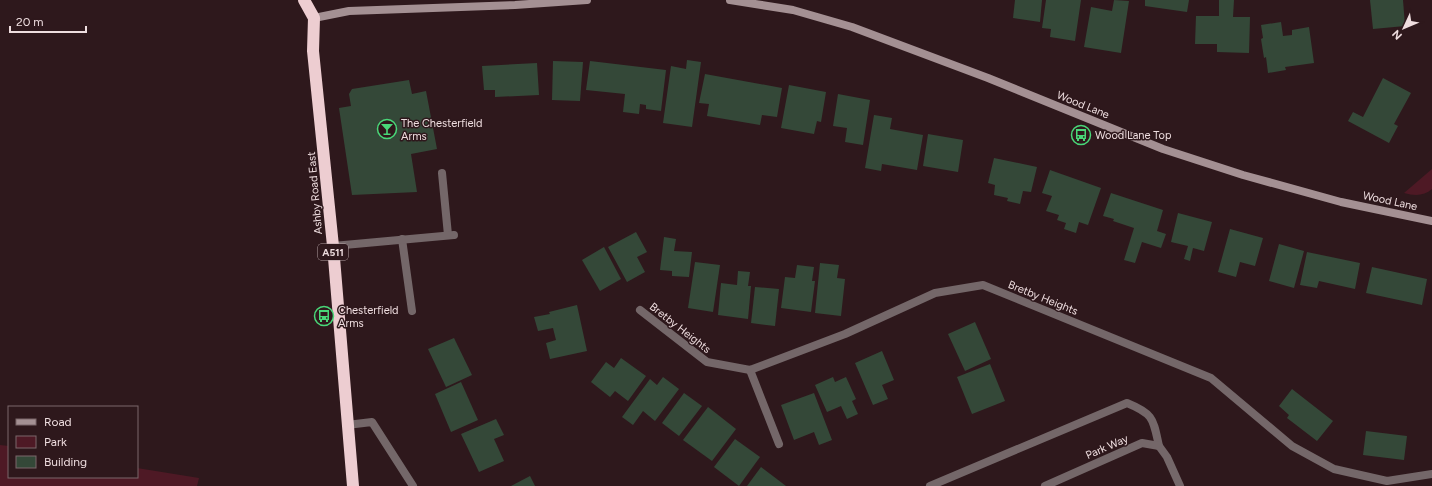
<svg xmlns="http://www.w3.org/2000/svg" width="1432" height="486" viewBox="0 0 1432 486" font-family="Figtree,sans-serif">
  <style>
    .green { fill: #4e1925 }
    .building { fill: #344838 }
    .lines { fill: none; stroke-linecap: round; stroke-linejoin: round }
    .lane { stroke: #746769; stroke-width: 8 }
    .street { stroke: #746769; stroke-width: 8 }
    .secondary { stroke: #a49093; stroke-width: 8 }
    .highway { stroke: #edcdd1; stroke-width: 12 }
    .labels { text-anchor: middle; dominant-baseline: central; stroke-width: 3; stroke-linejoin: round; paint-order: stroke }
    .shield { fill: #2e181c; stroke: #b4a2a4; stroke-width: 1 }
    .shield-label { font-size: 10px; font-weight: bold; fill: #eedddf }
    .street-label { font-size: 11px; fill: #eedddf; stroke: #2e181c }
    .poi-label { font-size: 11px; fill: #eedddf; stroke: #2e181c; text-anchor: start }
  </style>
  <rect width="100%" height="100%" fill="#2e181c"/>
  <g class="green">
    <path d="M 1432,169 L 1432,189 C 1424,196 1415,196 1404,193 Z"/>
    <path d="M 0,445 L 9,446 L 9,477 L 137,477 L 137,468 L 199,478 L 197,486 L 0,486 Z"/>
  </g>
  <g class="building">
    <path d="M 1015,0 L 1042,0 L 1040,22 L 1013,18 Z"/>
    <path d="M 1046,0 L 1081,0 L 1075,41 L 1050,37 L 1051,29 L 1042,28 Z"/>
    <path d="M 1114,0 L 1129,1 L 1121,53 L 1084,47 L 1091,7 L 1112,11 Z"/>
    <path d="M 1145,0 L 1189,0 L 1187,12 L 1145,6 Z"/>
    <path d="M 1219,0 L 1234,0 L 1233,17 L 1250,17 L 1249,53 L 1217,52 L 1217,44 L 1195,44 L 1196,16 L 1219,16 Z"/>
    <path d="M 1370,0 L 1403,0 L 1405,26 L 1373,29 Z"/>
    <path d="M 1281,22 L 1283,36 L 1292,35 L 1292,30 L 1309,27 L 1314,63 L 1285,67 L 1286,70 L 1268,73 L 1266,57 L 1264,58 L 1261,39 L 1263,38 L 1261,25 Z"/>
    <path d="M 687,60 L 701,62 L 692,127 L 663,123 L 671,66 L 686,69 Z"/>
    <path d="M 553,61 L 583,62 L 580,101 L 552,100 Z"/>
    <path d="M 590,61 L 666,70 L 661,111 L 646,109 L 646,105 L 640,104 L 639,114 L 623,112 L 625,94 L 586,90 Z"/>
    <path d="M 537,63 L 539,95 L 495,97 L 495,90 L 484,90 L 482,66 Z"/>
    <path d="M 705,74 L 782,88 L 777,117 L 762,115 L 760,125 L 707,116 L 709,104 L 699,103 Z"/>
    <path d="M 1383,78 L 1411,93 L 1394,124 L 1398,126 L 1389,143 L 1348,121 L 1353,112 L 1363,117 Z"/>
    <path d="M 409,80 L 412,94 L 426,91 L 437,149 L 411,154 L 417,192 L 352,195 L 339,108 L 351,106 L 349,94 L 352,89 Z"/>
    <path d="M 789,85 L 826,92 L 821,122 L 817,121 L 814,134 L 781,128 Z"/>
    <path d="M 838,94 L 870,100 L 863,145 L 845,142 L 847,128 L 833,126 Z"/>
    <path d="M 874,115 L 892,118 L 890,129 L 923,135 L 917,170 L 882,164 L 881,171 L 865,168 Z"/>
    <path d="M 928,134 L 963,140 L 958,172 L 923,166 Z"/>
    <path d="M 994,158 L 1037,167 L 1031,192 L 1023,191 L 1020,204 L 1007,201 L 1008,198 L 994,195 L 995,185 L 988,183 Z"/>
    <path d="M 1050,170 L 1101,188 L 1088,225 L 1079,222 L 1076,233 L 1064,229 L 1066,223 L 1057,220 L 1059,215 L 1046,211 L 1052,196 L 1042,193 Z"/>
    <path d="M 1111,193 L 1163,210 L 1157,231 L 1166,234 L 1161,248 L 1142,242 L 1135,263 L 1124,260 L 1134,228 L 1113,221 L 1114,219 L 1103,216 Z"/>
    <path d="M 1178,213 L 1212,222 L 1204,251 L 1193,248 L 1190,261 L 1184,259 L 1188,246 L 1171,242 Z"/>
    <path d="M 1230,229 L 1263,238 L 1255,266 L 1240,262 L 1236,277 L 1218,272 Z"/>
    <path d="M 636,232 L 647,252 L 637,257 L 645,272 L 627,282 L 608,247 Z"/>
    <path d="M 664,237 L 676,239 L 674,251 L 692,252 L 689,277 L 672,276 L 672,271 L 660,270 Z"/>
    <path d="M 1279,244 L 1304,251 L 1294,288 L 1269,281 Z"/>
    <path d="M 604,247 L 621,279 L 600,291 L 582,260 Z"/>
    <path d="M 1307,252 L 1360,263 L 1355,289 L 1319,281 L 1317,288 L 1300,285 Z"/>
    <path d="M 695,262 L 720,265 L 713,312 L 688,308 Z"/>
    <path d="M 820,263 L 839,265 L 837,278 L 845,279 L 841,316 L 815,313 Z"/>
    <path d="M 797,265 L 814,267 L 812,281 L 815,281 L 811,312 L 781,308 L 785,277 L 795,278 Z"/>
    <path d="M 1372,267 L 1427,279 L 1422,305 L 1366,293 Z"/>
    <path d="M 738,271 L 750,272 L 748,286 L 751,286 L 748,319 L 718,315 L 721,283 L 737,285 Z"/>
    <path d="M 755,287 L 779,289 L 775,326 L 751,323 Z"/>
    <path d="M 577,305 L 587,351 L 550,359 L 546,343 L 556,340 L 553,328 L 538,331 L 534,317 L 550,314 L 549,312 Z"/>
    <path d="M 975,322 L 991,359 L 965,371 L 948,334 Z"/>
    <path d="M 454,338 L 472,375 L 446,387 L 428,349 Z"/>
    <path d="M 882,351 L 894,380 L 882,385 L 888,399 L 873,405 L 855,363 Z"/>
    <path d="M 621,358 L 646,376 L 628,401 L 615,391 L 610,397 L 591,382 L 606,362 L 614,368 Z"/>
    <path d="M 990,364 L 1005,401 L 972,414 L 957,377 Z"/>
    <path d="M 663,377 L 679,389 L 655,421 L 643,411 L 633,425 L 622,417 L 650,379 L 657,385 Z"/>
    <path d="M 833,377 L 835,382 L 846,377 L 856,399 L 852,401 L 858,414 L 847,419 L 841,406 L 827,412 L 815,385 Z"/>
    <path d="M 461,382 L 478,420 L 451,432 L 435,394 Z"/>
    <path d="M 1292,389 L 1333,421 L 1317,441 L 1287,418 L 1289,415 L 1279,406 Z"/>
    <path d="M 684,393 L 702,406 L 679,436 L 662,423 Z"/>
    <path d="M 814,393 L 832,440 L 819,445 L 814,432 L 794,440 L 781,405 Z"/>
    <path d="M 708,407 L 736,429 L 712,461 L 683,440 Z"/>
    <path d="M 496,419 L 504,435 L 494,439 L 504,461 L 479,472 L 461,434 Z"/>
    <path d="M 1366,431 L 1407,436 L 1404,460 L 1363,455 Z"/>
    <path d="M 735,439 L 760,457 L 739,486 L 714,467 Z"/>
    <path d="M 761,467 L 786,486 L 747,486 Z"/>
    <path d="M 530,476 L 535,486 L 511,486 Z"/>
  </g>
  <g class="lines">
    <g class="lane">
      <path d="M 442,173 L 448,235"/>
      <path d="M 402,239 L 412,311"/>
      <path d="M 333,246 L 454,235"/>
      <path d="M 750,370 L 779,444"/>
      <path d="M 930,486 L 1127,403 C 1154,414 1153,419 1159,446"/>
      <path d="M 1045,486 L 1142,443 L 1159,446 L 1167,457 L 1180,486"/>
    </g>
    <g class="street">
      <path d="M 640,310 L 707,362 L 750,370 L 845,334 L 935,293 L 983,285 L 1211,378 L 1292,446 L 1334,469 L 1387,481 L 1432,474"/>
      <path d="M 347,425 L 372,422 L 413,486"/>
    </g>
    <g class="secondary">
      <path d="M 730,0 L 793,10 L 852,27 L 988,78 L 1163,149 L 1243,175 L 1341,202 L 1432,221"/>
      <path d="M 314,18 L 349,11 L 515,5 L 587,0"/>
    </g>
    <path class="highway" d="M 304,0 L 314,18 L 313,51 L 333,246 L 353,486"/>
  </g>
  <defs>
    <symbol id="bar-ring" viewBox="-11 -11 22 22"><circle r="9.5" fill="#2e181c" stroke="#49d778" stroke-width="1.5"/><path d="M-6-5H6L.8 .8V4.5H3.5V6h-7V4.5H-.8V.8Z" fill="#49d778"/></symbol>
    <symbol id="bus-ring" viewBox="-11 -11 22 22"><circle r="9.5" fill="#2e181c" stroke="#49d778" stroke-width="1.5"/><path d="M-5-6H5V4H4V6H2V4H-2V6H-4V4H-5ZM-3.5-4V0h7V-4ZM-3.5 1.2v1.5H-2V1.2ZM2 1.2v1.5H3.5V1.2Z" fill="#49d778"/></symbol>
  </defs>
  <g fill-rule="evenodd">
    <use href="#bar-ring" x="376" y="118" width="22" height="22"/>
    <use href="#bus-ring" x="1070" y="124" width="22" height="22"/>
    <use href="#bus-ring" x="313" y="305" width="22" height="22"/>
  </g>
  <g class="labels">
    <rect class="shield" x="318" y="244" width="30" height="16" rx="3"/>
    <g class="shield-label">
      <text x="333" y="252">A511</text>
    </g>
    <g class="street-label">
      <text transform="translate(1083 105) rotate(22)">Wood Lane</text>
      <text transform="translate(315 193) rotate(-95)">Ashby Road East</text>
      <text transform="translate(1390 201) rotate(12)">Wood Lane</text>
      <text transform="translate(1043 298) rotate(22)">Bretby Heights</text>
      <text transform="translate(680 328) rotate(38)">Bretby Heights</text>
      <text transform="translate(1107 447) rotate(-24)">Park Way</text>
    </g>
    <g class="poi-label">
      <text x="401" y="123">The Chesterfield<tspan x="401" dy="13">Arms</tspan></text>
      <text x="1095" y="135">Wood Lane Top</text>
      <text x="338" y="310">Chesterfield<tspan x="338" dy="13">Arms</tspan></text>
    </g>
  </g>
  <rect x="8" y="406" width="130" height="72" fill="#2e181c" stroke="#7b676a"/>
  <rect x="16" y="419" width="20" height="6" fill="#a49093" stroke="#7b676a"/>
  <text x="44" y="426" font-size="12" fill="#eedddf">Road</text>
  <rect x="16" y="436" width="20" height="12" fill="#4e1925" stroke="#7b676a"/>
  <text x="44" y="446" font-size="12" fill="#eedddf">Park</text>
  <rect x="16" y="456" width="20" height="12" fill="#344838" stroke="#7b676a"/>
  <text x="44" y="466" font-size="12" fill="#eedddf">Building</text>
  <g transform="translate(1404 28) rotate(226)" stroke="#2e181c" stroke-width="3" paint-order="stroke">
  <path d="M0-3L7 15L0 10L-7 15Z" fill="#eedddf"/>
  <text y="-6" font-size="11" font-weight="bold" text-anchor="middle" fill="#eedddf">N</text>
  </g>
  <path d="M10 26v6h76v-6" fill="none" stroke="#eedddf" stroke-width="2"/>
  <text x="16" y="26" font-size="12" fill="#eedddf" stroke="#2e181c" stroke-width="3" paint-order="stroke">20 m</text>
</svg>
